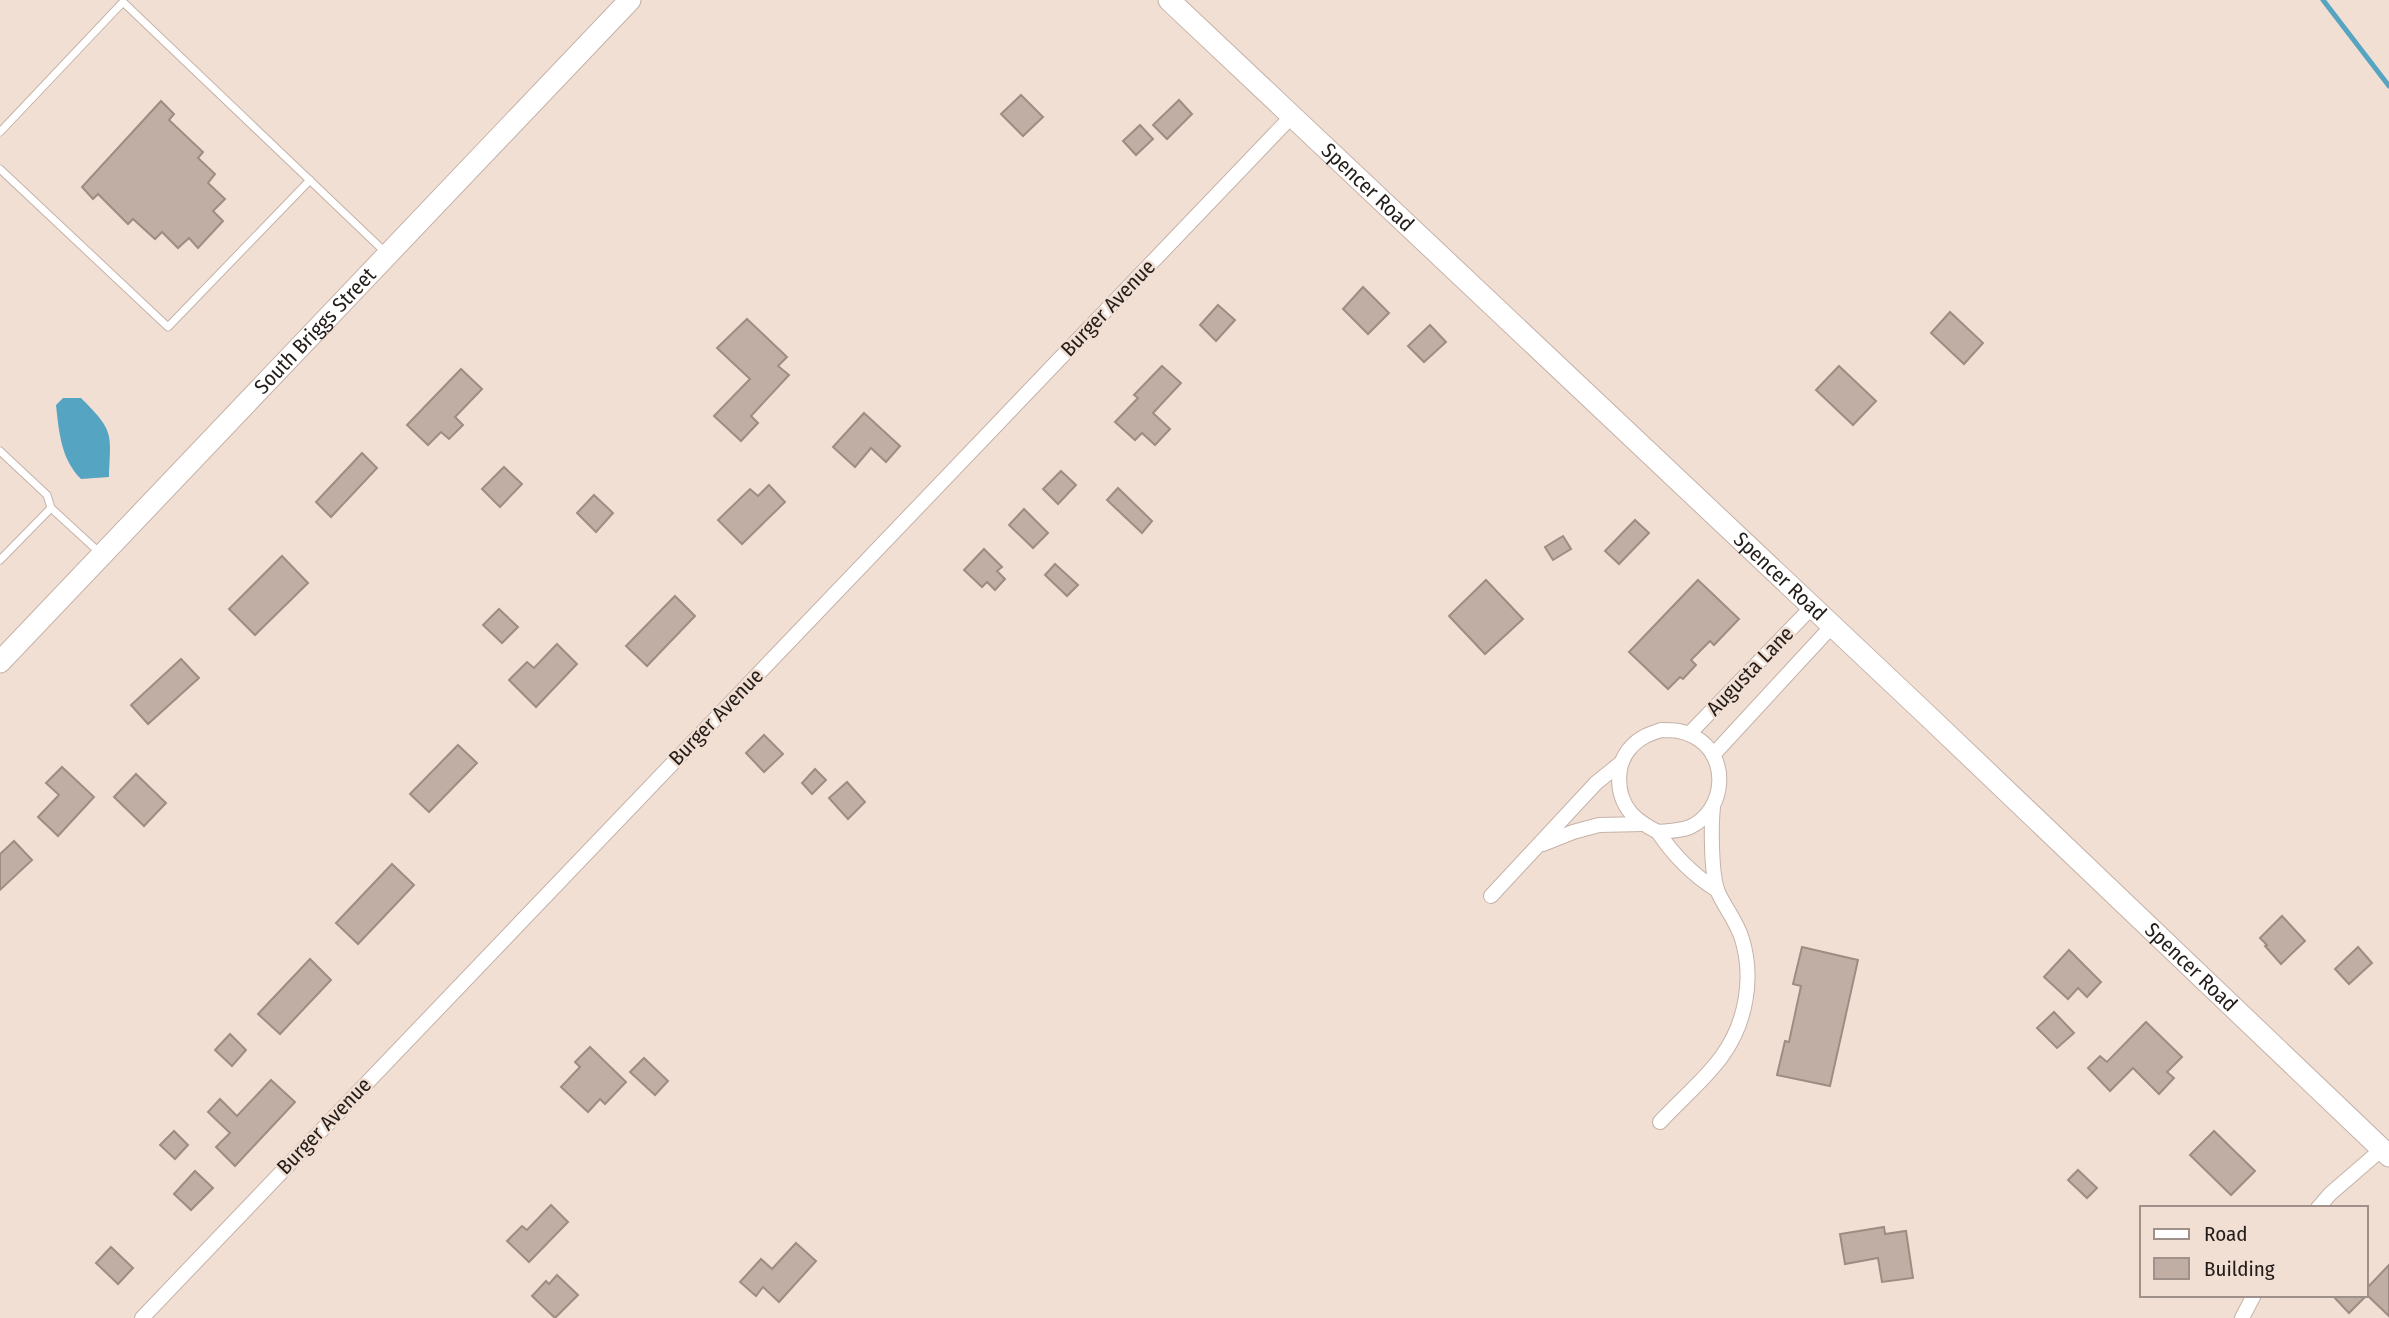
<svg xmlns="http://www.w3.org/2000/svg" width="2389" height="1318" viewBox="0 0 2389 1318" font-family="'Fira Sans Condensed',sans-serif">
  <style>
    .water { fill: #55a4c1 }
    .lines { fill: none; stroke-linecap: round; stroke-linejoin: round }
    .stream { stroke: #55a4c1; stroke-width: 5 }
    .building { fill: #c0aea4; stroke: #9d8c82; stroke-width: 2 }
    .lane-casing { stroke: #c5b2a8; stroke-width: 9 }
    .street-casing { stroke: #c5b2a8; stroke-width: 16 }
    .secondary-casing { stroke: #c5b2a8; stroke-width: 23 }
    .lane { stroke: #fff; stroke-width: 7 }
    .street { stroke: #fff; stroke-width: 14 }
    .secondary { stroke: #fff; stroke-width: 21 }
    .labels { text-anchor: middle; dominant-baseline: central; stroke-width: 5; stroke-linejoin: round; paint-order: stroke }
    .street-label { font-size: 21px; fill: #231c18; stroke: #f2dfd4 }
  </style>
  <rect width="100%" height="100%" fill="#f2dfd4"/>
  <path class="water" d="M 63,398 L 81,398 C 114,431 111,432 109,477 L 81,479 C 61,459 59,432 56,405 Z"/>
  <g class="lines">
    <path class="stream" d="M 2323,0 L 2389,86"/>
  </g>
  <g class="building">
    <path d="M 1021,95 L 1043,117 L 1023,136 L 1001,114 Z"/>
    <path d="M 1179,100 L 1192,114 L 1167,139 L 1153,125 Z"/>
    <path d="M 161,101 L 174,114 L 169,120 L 203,152 L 198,158 L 215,174 L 208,183 L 225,199 L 213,211 L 223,221 L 198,248 L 189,238 L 178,248 L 162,232 L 155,239 L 133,219 L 128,224 L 98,194 L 93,199 L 82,187 Z"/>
    <path d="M 1140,125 L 1153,139 L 1136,155 L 1123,141 Z"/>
    <path d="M 1363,287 L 1389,313 L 1368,334 L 1343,309 Z"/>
    <path d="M 1218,305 L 1235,320 L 1216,341 L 1200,325 Z"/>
    <path d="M 1950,312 L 1983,343 L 1964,364 L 1931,333 Z"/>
    <path d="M 747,319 L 787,357 L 778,366 L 789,375 L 751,416 L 758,423 L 741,441 L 714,416 L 750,379 L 717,348 Z"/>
    <path d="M 1430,325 L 1446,342 L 1424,362 L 1408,346 Z"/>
    <path d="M 1162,366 L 1181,383 L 1153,413 L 1170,429 L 1155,445 L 1142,433 L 1135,440 L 1115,422 L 1138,398 L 1134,395 Z"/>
    <path d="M 1839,366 L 1876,401 L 1853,425 L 1816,390 Z"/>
    <path d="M 461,369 L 482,389 L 455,417 L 463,425 L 449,439 L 441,432 L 428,445 L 407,425 Z"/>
    <path d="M 864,413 L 900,446 L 886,462 L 871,448 L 855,467 L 833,447 Z"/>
    <path d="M 362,453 L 377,468 L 331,517 L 316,502 Z"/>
    <path d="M 504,467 L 522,484 L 500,507 L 482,489 Z"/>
    <path d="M 1061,471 L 1076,485 L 1058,504 L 1043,489 Z"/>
    <path d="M 769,485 L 785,502 L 742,544 L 718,520 L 750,489 L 758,496 Z"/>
    <path d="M 1118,488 L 1152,521 L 1142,533 L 1107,500 Z"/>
    <path d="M 594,495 L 613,513 L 596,532 L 577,513 Z"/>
    <path d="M 1024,509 L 1048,533 L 1033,548 L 1009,525 Z"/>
    <path d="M 1635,520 L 1649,533 L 1619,564 L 1605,551 Z"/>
    <path d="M 1563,536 L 1571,549 L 1553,560 L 1545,547 Z"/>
    <path d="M 984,549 L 1002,567 L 997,571 L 1005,579 L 995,590 L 987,582 L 982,587 L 964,570 Z"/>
    <path d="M 282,556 L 308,583 L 255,635 L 229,609 Z"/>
    <path d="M 1055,564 L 1078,585 L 1067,596 L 1045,575 Z"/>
    <path d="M 1486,580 L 1523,619 L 1485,654 L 1449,616 Z"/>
    <path d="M 1698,580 L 1739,619 L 1714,645 L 1710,641 L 1691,660 L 1696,665 L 1683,679 L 1680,677 L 1668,689 L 1629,652 Z"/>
    <path d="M 675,596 L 695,616 L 647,666 L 626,646 Z"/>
    <path d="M 499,609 L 518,627 L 502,643 L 483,625 Z"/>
    <path d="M 557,644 L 577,664 L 536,707 L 509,680 L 527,662 L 534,668 Z"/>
    <path d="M 181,659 L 199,678 L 148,724 L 131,705 Z"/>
    <path d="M 764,735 L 783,754 L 764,772 L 746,753 Z"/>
    <path d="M 458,745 L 477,763 L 429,812 L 410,794 Z"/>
    <path d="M 62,767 L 94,797 L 58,836 L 38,817 L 59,795 L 46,783 Z"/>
    <path d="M 815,769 L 826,780 L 812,794 L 802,783 Z"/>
    <path d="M 136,774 L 166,803 L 144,826 L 114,797 Z"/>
    <path d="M 847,782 L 865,802 L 848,819 L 829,798 Z"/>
    <path d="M 14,841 L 32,860 L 0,890 L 0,854 Z"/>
    <path d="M 392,864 L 414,885 L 358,944 L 336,923 Z"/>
    <path d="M 2282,916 L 2305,941 L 2281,964 L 2265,946 L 2267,945 L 2260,938 Z"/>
    <path d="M 1802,947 L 1858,960 L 1830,1086 L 1777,1075 L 1785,1041 L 1789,1042 L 1801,986 L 1793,984 Z"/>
    <path d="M 2358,947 L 2372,963 L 2349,984 L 2335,969 Z"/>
    <path d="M 2069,950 L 2101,982 L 2087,997 L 2078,988 L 2068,999 L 2044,977 Z"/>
    <path d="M 310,959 L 331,980 L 280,1034 L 258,1014 Z"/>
    <path d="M 2054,1012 L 2074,1033 L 2057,1048 L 2037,1028 Z"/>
    <path d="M 2146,1022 L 2182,1057 L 2167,1072 L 2174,1078 L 2159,1094 L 2133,1068 L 2110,1091 L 2088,1068 L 2100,1056 L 2107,1062 Z"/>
    <path d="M 230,1034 L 246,1050 L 232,1066 L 215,1050 Z"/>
    <path d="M 590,1047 L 626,1082 L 605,1104 L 600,1099 L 588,1112 L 561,1087 L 580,1067 L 575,1062 Z"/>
    <path d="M 644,1058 L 668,1081 L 655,1095 L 630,1072 Z"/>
    <path d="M 271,1080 L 295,1102 L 235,1166 L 216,1147 L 230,1133 L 208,1112 L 220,1099 L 237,1116 Z"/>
    <path d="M 174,1131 L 188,1145 L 175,1159 L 160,1145 Z"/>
    <path d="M 2214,1131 L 2255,1171 L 2231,1195 L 2190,1155 Z"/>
    <path d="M 2078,1170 L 2097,1188 L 2087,1198 L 2068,1180 Z"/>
    <path d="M 195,1171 L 213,1188 L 191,1210 L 174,1194 Z"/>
    <path d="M 551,1205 L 568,1222 L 529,1262 L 507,1241 L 522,1226 L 527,1230 Z"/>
    <path d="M 1884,1227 L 1885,1234 L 1906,1231 L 1913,1278 L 1882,1282 L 1878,1258 L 1845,1264 L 1840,1234 Z"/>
    <path d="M 796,1243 L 816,1261 L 779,1302 L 763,1287 L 756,1296 L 740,1282 L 761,1259 L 772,1269 Z"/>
    <path d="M 111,1247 L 133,1268 L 118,1284 L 96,1263 Z"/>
    <path d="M 2389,1265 L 2389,1316 L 2366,1294 L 2366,1289 Z"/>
    <path d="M 557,1275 L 578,1295 L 555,1318 L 532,1296 L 546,1281 L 549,1284 Z"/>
    <path d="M 2332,1295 L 2367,1295 L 2349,1313 Z"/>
  </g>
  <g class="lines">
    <defs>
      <g id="lane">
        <path d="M 0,132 L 123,2 L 385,252"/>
        <path d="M 0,169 L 168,327 L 310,180"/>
        <path d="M 0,451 L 47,495 L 51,508 L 100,553"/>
        <path d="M 0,560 L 51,508"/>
      </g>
      <g id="street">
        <path d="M 1661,730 C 1673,730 1682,730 1693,736 C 1730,754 1727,810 1690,827 C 1680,831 1668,831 1658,832 C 1648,827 1638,821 1631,813 C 1615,794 1615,763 1632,746 C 1640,737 1650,734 1661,730 Z"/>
        <path d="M 1689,734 L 1812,607"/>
        <path d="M 1713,755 L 1832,626"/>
        <path d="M 1658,832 C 1674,856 1693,875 1717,890"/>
        <path d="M 1543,844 L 1573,832 L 1599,825 L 1643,824"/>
        <path d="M 1491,896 L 1596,783 L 1622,762"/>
        <path d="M 1660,1122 C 1680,1100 1705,1080 1722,1056 C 1746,1023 1754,978 1742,939 C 1737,922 1725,908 1718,892 C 1711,875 1711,826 1713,807"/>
        <path d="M 2318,1208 L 2330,1194 L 2382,1149"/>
        <path d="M 142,1318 L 1291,117"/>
        <path d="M 2242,1318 L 2254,1295"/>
      </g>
      <g id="secondary">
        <path id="s1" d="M 1169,0 L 1928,716 L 2389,1156"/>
        <path id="s2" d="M 0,662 L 630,0"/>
      </g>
    </defs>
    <use href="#lane" class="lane-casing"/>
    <use href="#street" class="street-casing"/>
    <use href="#secondary" class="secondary-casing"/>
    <use href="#lane" class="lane"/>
    <use href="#street" class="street"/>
    <use href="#secondary" class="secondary"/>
  </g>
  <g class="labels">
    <g class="street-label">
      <text stroke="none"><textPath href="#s1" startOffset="273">Spencer Road</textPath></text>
      <text transform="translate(1108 308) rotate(-46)">Burger Avenue</text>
      <text stroke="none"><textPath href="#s2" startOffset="457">South Briggs Street</textPath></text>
      <text stroke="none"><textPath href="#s1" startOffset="840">Spencer Road</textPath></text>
      <text transform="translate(1750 671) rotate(-46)">Augusta Lane</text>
      <text transform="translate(716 717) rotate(-46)">Burger Avenue</text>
      <text stroke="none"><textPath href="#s1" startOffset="1407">Spencer Road</textPath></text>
      <text transform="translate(324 1126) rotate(-46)">Burger Avenue</text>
    </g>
  </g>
  <rect x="2140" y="1206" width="228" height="91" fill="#f2dfd4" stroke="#9f9189" stroke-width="2"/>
  <rect x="2154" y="1229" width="35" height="10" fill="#ffffff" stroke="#9f9189" stroke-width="2"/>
  <text x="2204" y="1241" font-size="21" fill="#231c18">Road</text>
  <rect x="2154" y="1258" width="35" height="21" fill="#c0aea4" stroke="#9f9189" stroke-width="2"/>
  <text x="2204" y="1276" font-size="21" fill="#231c18">Building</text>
</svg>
